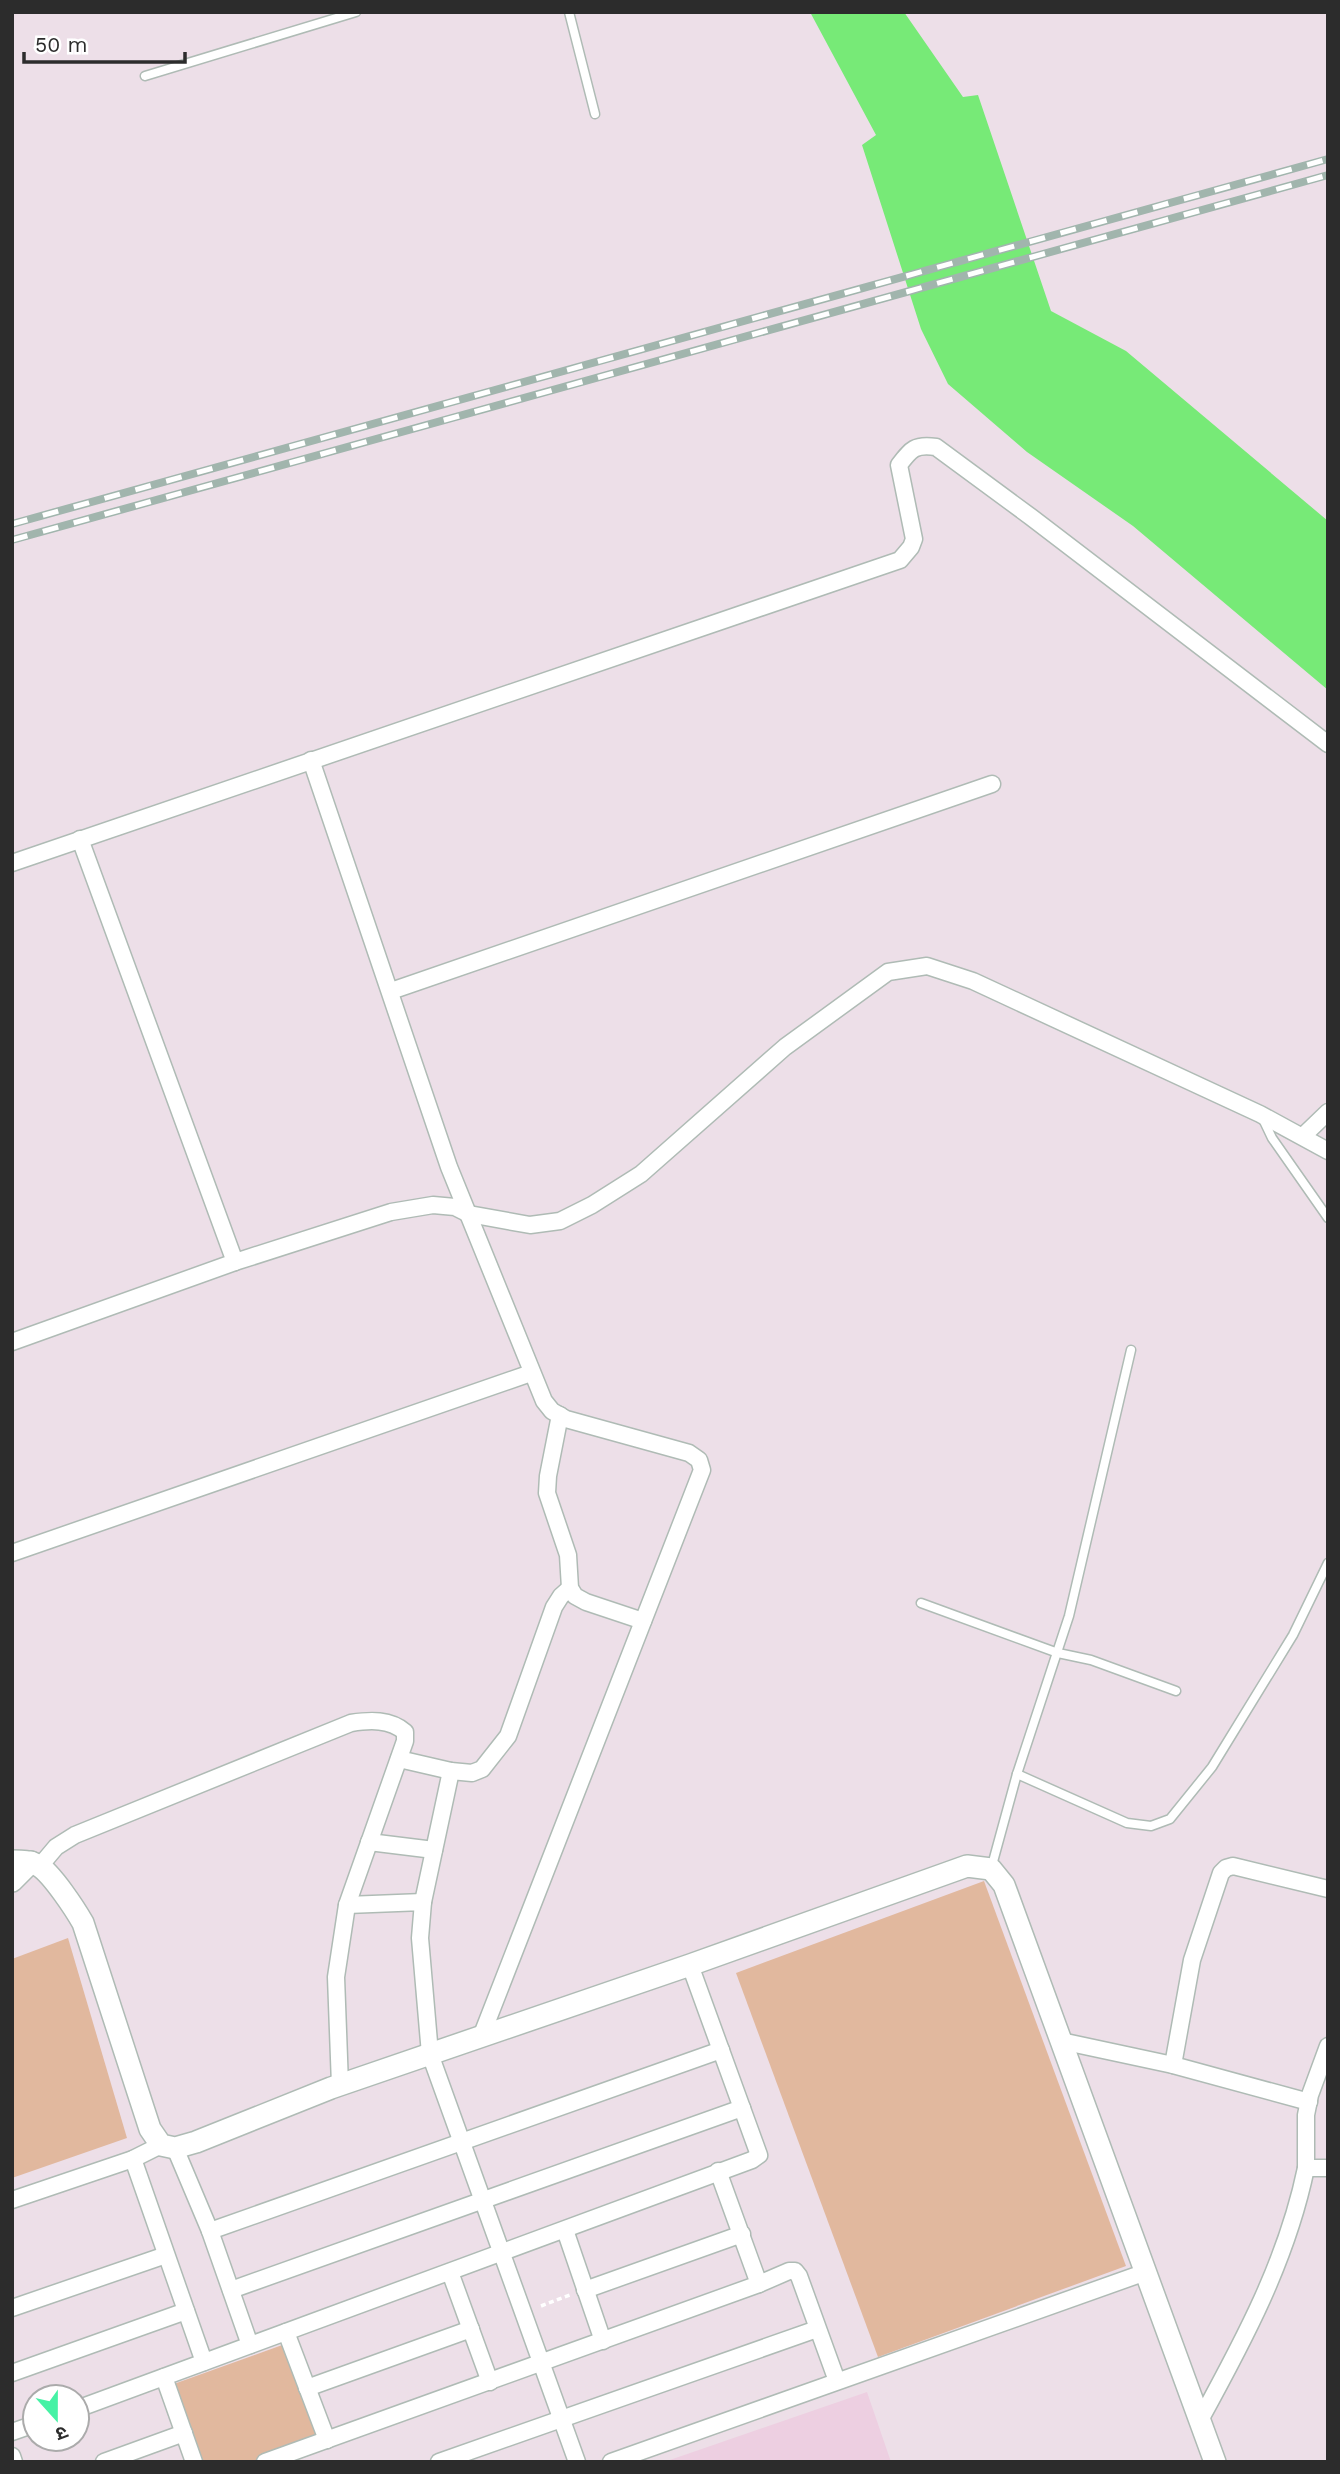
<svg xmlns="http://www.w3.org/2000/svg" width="1340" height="2474" viewBox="0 0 1340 2474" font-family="'Work Sans','Noto Sans Devanagari',sans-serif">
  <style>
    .education { fill: #edcfe1 }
    .green { fill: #e1b89e }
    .water { fill: #77ea77 }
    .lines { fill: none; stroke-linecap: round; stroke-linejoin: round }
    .service-casing { stroke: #afbbb5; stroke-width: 11 }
    .minor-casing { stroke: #afbbb5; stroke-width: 19 }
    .tertiary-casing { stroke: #afbbb5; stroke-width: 24 }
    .path { stroke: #fff; stroke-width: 3.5; stroke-dasharray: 5 3.5; stroke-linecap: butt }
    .service { stroke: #fff; stroke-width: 8 }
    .minor { stroke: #fff; stroke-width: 16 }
    .tertiary { stroke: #fff; stroke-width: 21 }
    .rail-casing { stroke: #a1b5ad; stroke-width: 8 }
    .rail { stroke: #fff; stroke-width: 5; stroke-dasharray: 16; stroke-linecap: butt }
  </style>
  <rect width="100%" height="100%" fill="#eddfe8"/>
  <path class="education" d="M 867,2392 L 891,2462 L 664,2462 Z"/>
  <g class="green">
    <path d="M 984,1881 L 1126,2266 L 878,2357 L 736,1973 Z"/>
    <path d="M 68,1938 L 127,2138 L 12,2178 L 12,1959 Z"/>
    <path d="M 285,2344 L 319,2437 L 251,2462 L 198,2462 L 171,2385 Z"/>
  </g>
  <path class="water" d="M 810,12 L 904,12 L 963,97 L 978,95 L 1051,311 L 1126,351 L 1328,521 L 1328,690 L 1133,526 L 1027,452 L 948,384 L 921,329 L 862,145 L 876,135 Z"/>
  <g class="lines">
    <defs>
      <g id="service">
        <path d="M 569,12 L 595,114"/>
        <path d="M 145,76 L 356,12"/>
        <path d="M 1262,1117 L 1272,1138 L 1328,1218"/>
        <path d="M 921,1603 L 1058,1653 L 1091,1660 L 1176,1691"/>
        <path d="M 1017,1774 L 1127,1823 L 1151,1826 L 1170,1819 L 1212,1767 L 1293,1635 L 1328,1563"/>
        <path d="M 991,1869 L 1017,1774 L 1069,1616 L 1131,1350"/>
      </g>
      <g id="minor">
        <path d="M 311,760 L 449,1167 L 544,1401 L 552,1411 L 566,1419 L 689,1453 L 699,1460 L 702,1470 L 481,2037"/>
        <path d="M 80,839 L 235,1262"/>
        <path d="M 12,863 L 900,560 L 911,547 L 914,539 L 899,465 C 911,449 915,444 936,447 L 1031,517 L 1328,744"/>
        <path d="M 391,991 L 992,784"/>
        <path d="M 1303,1136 L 1328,1112"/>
        <path d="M 12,1342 L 235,1262 L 391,1212 L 433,1205 L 455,1207 L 469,1214 L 530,1225 L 560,1221 L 592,1205 L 641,1174 L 785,1047 L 888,972 L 927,966 L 973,981 L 1260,1114 L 1328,1151"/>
        <path d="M 560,1415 L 548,1476 L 547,1493 L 568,1555 L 570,1588 L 575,1596 L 586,1602 L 643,1621"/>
        <path d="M 12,1553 L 531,1373"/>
        <path d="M 399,1759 L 451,1771 L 472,1773 L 482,1769 L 508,1736 L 554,1607 L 561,1596 L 570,1588"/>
        <path d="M 369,1842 L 434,1850"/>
        <path d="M 40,1866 L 56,1847 L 75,1835 L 351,1723 C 370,1720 390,1719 405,1732 L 405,1741 L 347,1905 L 336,1977 L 340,2085"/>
        <path d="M 423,1902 L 451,1771"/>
        <path d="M 347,1905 L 423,1902 L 420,1938 L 430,2054 L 577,2462"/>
        <path d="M 1061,2041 L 1173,2065 L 1309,2102"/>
        <path d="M 1173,2065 L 1192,1960 L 1221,1873 L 1226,1868 L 1233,1866 L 1328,1889"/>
        <path d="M 175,2148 L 210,2231 L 250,2345"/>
        <path d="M 133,2159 L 204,2362"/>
        <path d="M 1306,2168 L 1306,2115 L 1310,2095 L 1328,2046"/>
        <path d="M 718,2171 L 759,2284"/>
        <path d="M 12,2200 L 133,2159 L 161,2145"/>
        <path d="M 565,2230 L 603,2341"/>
        <path d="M 210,2231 L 721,2050"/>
        <path d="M 450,2272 L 490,2382"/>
        <path d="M 231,2290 L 742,2108"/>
        <path d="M 585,2290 L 742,2234"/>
        <path d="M 12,2308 L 166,2255"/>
        <path d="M 286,2332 L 327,2440"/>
        <path d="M 12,2373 L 186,2311"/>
        <path d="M 164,2377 L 194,2462"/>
        <path d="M 307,2388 L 471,2329"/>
        <path d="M 77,2409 L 752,2160 L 759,2155 L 690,1965"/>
        <path d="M 1199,2422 C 1244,2340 1287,2260 1306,2168 L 1328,2168"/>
        <path d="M 12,2432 L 35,2424"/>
        <path d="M 12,2456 L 14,2462"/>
        <path d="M 104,2462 L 184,2433"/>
        <path d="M 265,2462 L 759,2284 L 789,2271 L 795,2271 L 799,2276 L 837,2381"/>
        <path d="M 439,2462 L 817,2329"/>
        <path d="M 611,2462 L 1146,2272"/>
      </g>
      <g id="tertiary">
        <path d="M 12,1861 C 21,1861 32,1861 39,1866 C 52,1874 75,1909 83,1923 L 150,2129 L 161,2145 L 175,2148 L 196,2142 L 331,2088 L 690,1965 L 967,1866 L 991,1869 L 1004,1885 L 1215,2462"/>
        <path d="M 12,1881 L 31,1862"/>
      </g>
    </defs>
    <use href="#service" class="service-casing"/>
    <use href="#minor" class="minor-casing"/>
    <use href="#tertiary" class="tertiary-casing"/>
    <path class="path" d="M 541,2306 L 570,2295"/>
    <use href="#service" class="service"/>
    <use href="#minor" class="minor"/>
    <use href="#tertiary" class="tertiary"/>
    <defs>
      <g id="rail">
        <path d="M 12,524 L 1328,159"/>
        <path d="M 12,540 L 1328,175"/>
      </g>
    </defs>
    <use href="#rail" class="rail-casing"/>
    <use href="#rail" class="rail"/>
  </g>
  <rect width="1340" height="2474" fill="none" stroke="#2c2c2c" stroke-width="28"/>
  <g transform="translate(56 2418) rotate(159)"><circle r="33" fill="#ffffff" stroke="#ababab" stroke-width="2"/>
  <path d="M0-5L12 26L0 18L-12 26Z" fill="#46f2a5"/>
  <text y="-10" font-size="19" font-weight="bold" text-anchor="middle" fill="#2c2c2c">उ</text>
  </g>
  <path d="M24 52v10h161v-10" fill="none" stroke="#2c2c2c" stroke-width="3.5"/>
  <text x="35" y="52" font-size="21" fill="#2c2c2c" stroke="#ffffff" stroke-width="5" paint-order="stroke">50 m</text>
</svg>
